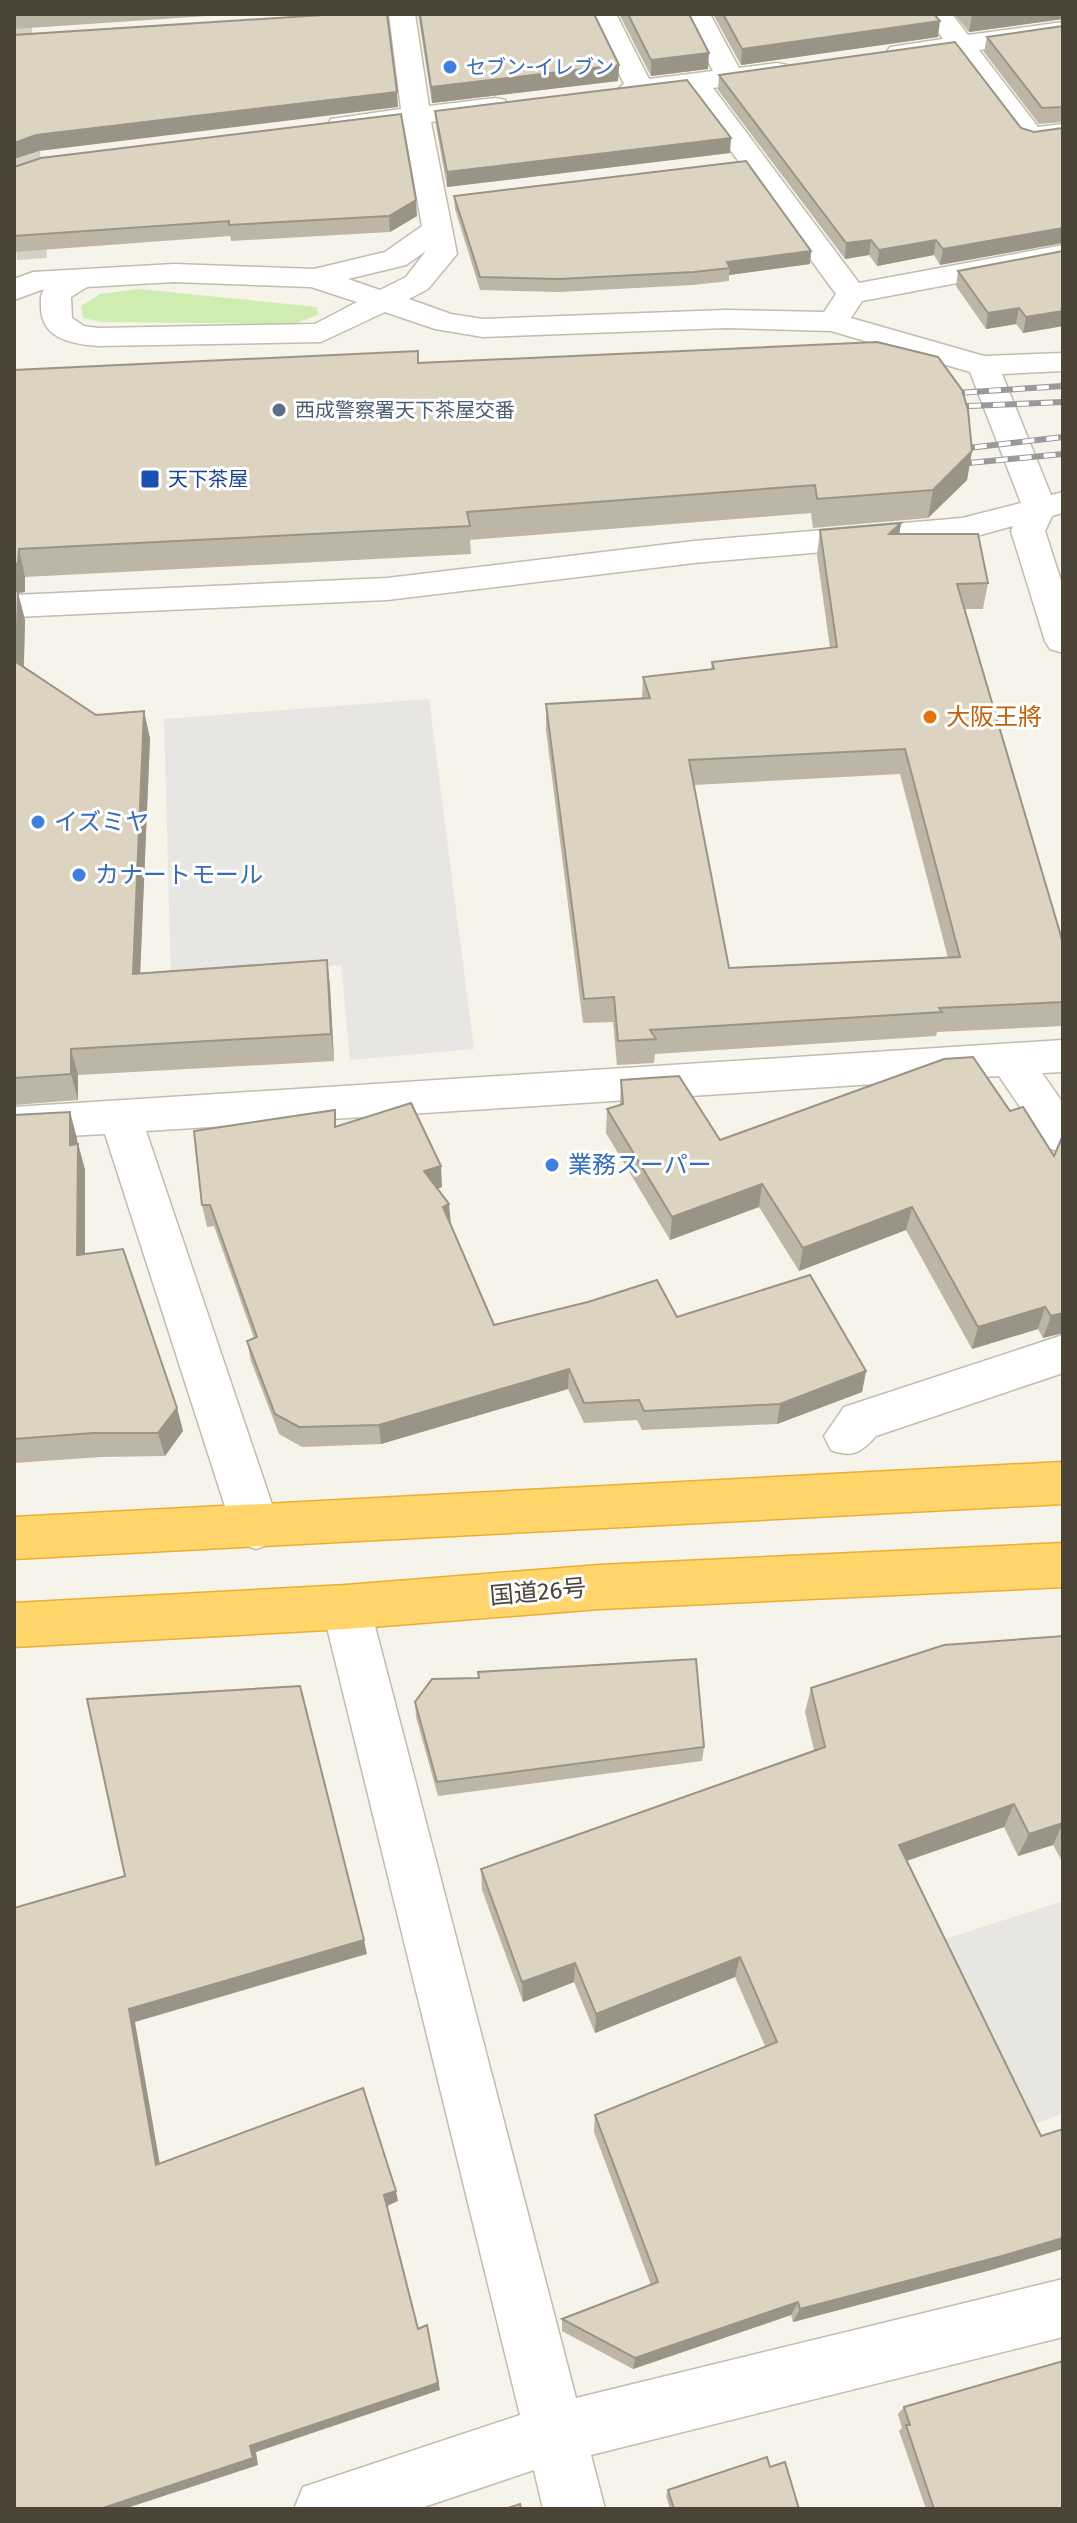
<svg xmlns="http://www.w3.org/2000/svg" width="1077" height="2523" viewBox="0 0 1077 2523" font-family="'Fira Sans','Noto Sans JP',sans-serif">
  <style>
    .green { fill: #cfedb0 }
    .parking { fill: #e8e6e2 }
    .lines { fill: none; stroke-linecap: round; stroke-linejoin: round }
    .minor-tunnel { stroke: #d4d0c6; stroke-width: 30; stroke-dasharray: 30 15; stroke-linecap: butt }
    .minor-casing { stroke: #c3bcac; stroke-width: 3 }
    .highway-casing { stroke: #ebaf30; stroke-width: 3 }
    .minor { fill: #fff; fill-rule: evenodd }
    .highway { fill: #ffd56c; fill-rule: evenodd }
    .rail-casing { stroke: #999; stroke-width: 6 }
    .rail { stroke: #fff; stroke-width: 4; stroke-dasharray: 12; stroke-linecap: butt }
    .wall { fill: #bdb5a6; fill-rule: evenodd }
    .shaded-wall { fill: #9a9487 }
    .building { fill: #dcd3c1; stroke: #9a9487; stroke-width: 2; fill-rule: evenodd }
    .shop-dot { fill: #3f7fe0; stroke: #fff; stroke-width: 3 }
    .service-dot { fill: #5c6f8a; stroke: #fff; stroke-width: 3 }
    .transit-dot { fill: #1a4fb4; stroke: #fff; stroke-width: 3 }
    .food-dot { fill: #e8710a; stroke: #fff; stroke-width: 3 }
    .labels { text-anchor: middle; dominant-baseline: central; stroke-width: 6; stroke-linejoin: round; paint-order: stroke }
    .far-shop-label { font-size: 20px; fill: #366cbe; stroke: #fff; text-anchor: start }
    .far-service-label { font-size: 20px; fill: #4e5e75; stroke: #fff; text-anchor: start }
    .far-transit-label { font-size: 20px; fill: #164399; stroke: #fff; text-anchor: start }
    .food-label { font-size: 24px; fill: #c56008; stroke: #fff; text-anchor: start }
    .shop-label { font-size: 24px; fill: #366cbe; stroke: #fff; text-anchor: start }
    .street-label { font-size: 24px; fill: #4b4437; stroke: #fff }
  </style>
  <rect width="100%" height="100%" fill="#f6f3ea"/>
  <path class="green" d="M 139,289 L 317,307 L 318,315 L 293,324 L 102,322 L 83,318 L 81,306 L 100,294 Z"/>
  <g class="parking">
    <path d="M 429,699 L 474,1049 L 350,1060 L 341,965 L 171,979 L 164,719 Z"/>
    <path d="M 1063,1901 L 1063,2113 L 1026,2128 L 942,1940 Z"/>
  </g>
  <g class="lines">
    <path class="minor-tunnel" d="M 16,14 L 32,259"/>
    <defs>
      <g id="minor">
        <path d="M 389,14 L 415,14 L 429,106 L 495,98 L 505,100 L 509,106 L 505,112 L 495,114 L 431,122 L 457,254 L 428,289 L 409,299 L 451,314 L 483,319 L 726,310 L 824,312 L 836,294 L 687,91 L 631,98 L 621,96 L 617,90 L 624,84 L 590,14 L 616,14 L 649,79 L 713,71 L 684,14 L 710,14 L 739,68 L 777,63 L 787,65 L 791,71 L 787,77 L 713,88 L 859,283 L 1063,245 L 1063,263 L 862,301 L 851,318 L 984,356 L 1063,353 L 1063,371 L 1002,374 L 1051,495 L 1063,492 L 1063,513 L 1052,516 L 1045,531 L 1063,587 L 1063,653 L 1050,649 L 1045,641 L 1011,531 L 1013,526 L 962,540 L 694,563 L 387,600 L 14,617 L 14,595 L 387,578 L 694,541 L 962,518 L 1021,503 L 970,372 L 831,331 L 726,328 L 483,337 L 435,329 L 385,312 L 321,342 L 98,346 C 72,344 42,339 41,308 C 41,300 40,296 44,289 L 14,300 L 14,279 L 33,272 L 174,264 L 314,269 L 385,252 L 422,226 L 404,126 L 341,133 L 331,131 L 327,125 L 331,119 L 401,109 ZM 426,251 L 406,277 L 380,290 L 348,279 L 406,265 ZM 174,282 L 311,287 L 357,302 L 315,324 L 98,328 L 84,326 L 72,318 L 71,297 L 87,287 Z"/>
        <path d="M 925,14 L 952,14 L 968,35 L 1063,22 L 1063,38 L 979,50 L 1038,127 L 1063,124 L 1063,140 L 1031,145 L 1021,142 L 954,53 L 900,61 L 890,59 L 886,53 L 890,47 L 943,39 Z"/>
        <path d="M 1063,1040 L 1063,1072 L 1042,1073 L 1063,1103 L 1063,1153 L 1048,1148 L 999,1076 L 146,1131 L 280,1528 L 273,1543 L 256,1549 L 239,1543 L 232,1528 L 105,1134 L 14,1139 L 14,1107 Z"/>
        <path d="M 1063,1335 L 1063,1373 L 876,1436 C 861,1453 852,1458 831,1450 L 824,1436 L 844,1407 Z"/>
        <path d="M 346,1585 L 363,1591 L 370,1607 L 576,2398 L 1063,2279 L 1063,2337 L 591,2455 L 605,2509 L 543,2509 L 534,2470 L 418,2509 L 294,2509 L 303,2487 L 520,2415 L 322,1607 L 329,1591 Z"/>
      </g>
      <g id="highway">
        <path d="M 1063,1462 L 1063,1504 L 14,1559 L 14,1517 Z"/>
        <path d="M 1063,1543 L 1063,1587 L 600,1609 L 346,1629 L 14,1647 L 14,1603 L 346,1585 L 600,1565 Z"/>
      </g>
    </defs>
    <use href="#minor" class="minor-casing"/>
    <use href="#highway" class="highway-casing"/>
    <use href="#minor" class="minor"/>
    <use href="#highway" class="highway"/>
    <defs>
      <g id="rail">
        <path d="M 941,394 L 1063,386"/>
        <path d="M 945,407 L 1063,402"/>
        <path d="M 951,450 L 1063,437"/>
        <path d="M 948,465 L 1063,454"/>
      </g>
    </defs>
    <use href="#rail" class="rail-casing"/>
    <use href="#rail" class="rail"/>
  </g>
  <g class="wall">
    <path d="M 14,14 L 237,14 L 14,29 Z"/>
    <path d="M 418,14 L 594,14 L 619,65 L 618,81 L 432,103 Z"/>
    <path d="M 619,14 L 689,14 L 708,69 L 651,76 Z"/>
    <path d="M 713,14 L 934,14 L 938,37 L 741,65 Z"/>
    <path d="M 954,14 L 1063,14 L 1063,19 L 969,32 Z"/>
    <path d="M 1063,26 L 1063,122 L 1039,124 L 984,52 L 987,37 Z"/>
    <path d="M 719,75 L 1021,128 L 1034,132 L 940,265 L 934,255 L 877,266 L 869,255 L 845,259 L 718,90 Z"/>
    <path d="M 435,111 L 730,153 L 447,187 L 436,126 Z"/>
    <path d="M 14,167 L 417,216 L 390,232 L 231,241 L 230,236 L 14,252 Z"/>
    <path d="M 454,196 L 811,251 L 810,264 L 729,275 L 729,281 L 693,285 L 559,292 L 480,290 L 455,209 Z"/>
    <path d="M 1063,251 L 1063,326 L 1023,333 L 1016,324 L 986,329 L 956,286 L 958,271 Z"/>
    <path d="M 418,363 L 972,451 L 967,480 L 928,518 L 813,528 L 811,513 L 470,540 L 471,554 L 25,577 L 25,592 L 18,593 L 25,620 L 24,666 L 96,715 L 144,711 L 150,739 L 140,973 L 327,960 L 330,987 L 334,1061 L 78,1075 L 78,1100 L 14,1105 L 14,370 Z"/>
    <path d="M 901,523 L 899,534 L 988,583 L 983,609 L 965,609 L 1063,943 L 1063,1026 L 937,1032 L 936,1036 L 655,1054 L 654,1063 L 617,1065 L 613,1022 L 583,1023 L 546,730 L 546,704 L 642,698 L 643,677 L 711,670 L 712,662 L 830,648 L 817,555 L 820,530 ZM 900,774 L 948,958 L 729,968 L 694,785 Z"/>
    <path d="M 621,1080 L 720,1140 L 1010,1111 L 1054,1156 L 1063,1135 L 1063,1333 L 1043,1338 L 1038,1329 L 972,1349 L 906,1230 L 799,1271 L 759,1207 L 670,1240 L 606,1133 L 607,1109 L 620,1105 Z"/>
    <path d="M 70,1112 L 85,1170 L 85,1254 L 177,1408 L 183,1431 L 165,1456 L 101,1457 L 14,1463 L 14,1115 Z"/>
    <path d="M 337,1127 L 442,1187 L 438,1189 L 451,1225 L 494,1325 L 677,1317 L 866,1371 L 862,1392 L 777,1424 L 642,1430 L 637,1420 L 584,1423 L 568,1389 L 381,1444 L 302,1447 L 279,1434 L 251,1361 L 247,1341 L 254,1338 L 214,1226 L 207,1227 L 202,1205 Z"/>
    <path d="M 1063,1636 L 1063,1863 L 1053,1845 L 1018,1856 L 1004,1827 L 907,1861 L 991,2270 L 793,2322 L 791,2315 L 633,2369 L 562,2331 L 562,2319 L 651,2285 L 594,2132 L 595,2115 L 765,2046 L 735,1977 L 595,2033 L 574,1982 L 523,2002 L 482,1890 L 481,1869 L 814,1750 L 805,1712 L 811,1688 Z"/>
    <path d="M 415,1702 L 704,1747 L 702,1761 L 438,1796 L 416,1717 Z"/>
    <path d="M 904,2407 L 1063,2509 L 926,2509 L 899,2431 L 902,2428 L 898,2414 Z"/>
    <path d="M 770,2467 L 799,2509 L 670,2509 L 666,2496 L 668,2490 Z"/>
  </g>
  <g class="shaded-wall">
    <path d="M 990,14 L 1063,14 L 1063,19 L 969,32 L 972,16 Z"/>
    <path d="M 940,21 L 938,37 L 741,65 L 742,49 Z"/>
    <path d="M 709,53 L 708,69 L 651,76 L 651,60 Z"/>
    <path d="M 619,65 L 618,81 L 432,103 L 431,87 Z"/>
    <path d="M 397,92 L 398,107 L 39,151 L 14,159 L 14,143 L 36,135 Z"/>
    <path d="M 731,138 L 730,153 L 447,187 L 447,172 Z"/>
    <path d="M 416,200 L 417,216 L 390,232 L 389,216 Z"/>
    <path d="M 1063,228 L 1063,243 L 940,265 L 943,249 Z"/>
    <path d="M 871,240 L 869,255 L 845,259 L 846,243 Z"/>
    <path d="M 936,240 L 934,255 L 877,266 L 879,250 Z"/>
    <path d="M 811,251 L 810,264 L 729,275 L 730,268 L 727,262 Z"/>
    <path d="M 1019,308 L 1016,324 L 986,329 L 988,313 Z"/>
    <path d="M 1063,311 L 1063,326 L 1023,333 L 1026,317 Z"/>
    <path d="M 972,451 L 967,480 L 928,518 L 933,490 Z"/>
    <path d="M 901,523 L 897,549 L 889,534 Z"/>
    <path d="M 19,549 L 25,577 L 25,592 L 18,593 L 25,620 L 23,690 L 16,662 L 14,594 L 14,564 Z"/>
    <path d="M 144,711 L 150,739 L 139,1000 L 133,974 Z"/>
    <path d="M 327,960 L 330,987 L 334,1061 L 331,1034 Z"/>
    <path d="M 71,1049 L 78,1075 L 78,1100 L 71,1074 Z"/>
    <path d="M 70,1112 L 77,1139 L 77,1171 L 70,1145 Z"/>
    <path d="M 78,1144 L 85,1170 L 85,1280 L 77,1255 Z"/>
    <path d="M 441,1166 L 442,1187 L 426,1193 L 424,1171 Z"/>
    <path d="M 762,1184 L 759,1207 L 670,1240 L 672,1217 Z"/>
    <path d="M 449,1204 L 451,1225 L 443,1207 Z"/>
    <path d="M 912,1207 L 906,1230 L 799,1271 L 803,1248 Z"/>
    <path d="M 1045,1307 L 1038,1329 L 972,1349 L 978,1327 Z"/>
    <path d="M 1063,1313 L 1063,1333 L 1043,1338 L 1051,1316 Z"/>
    <path d="M 569,1369 L 568,1389 L 381,1444 L 379,1425 Z"/>
    <path d="M 866,1371 L 862,1392 L 777,1424 L 780,1404 Z"/>
    <path d="M 177,1408 L 183,1431 L 165,1456 L 158,1433 Z"/>
    <path d="M 1014,1804 L 1004,1827 L 891,1866 L 899,1845 Z"/>
    <path d="M 1063,1823 L 1053,1845 L 1018,1856 L 1029,1834 Z"/>
    <path d="M 364,1940 L 367,1954 L 135,2022 L 162,2176 L 156,2165 L 129,2009 Z"/>
    <path d="M 740,1957 L 735,1977 L 595,2033 L 596,2014 Z"/>
    <path d="M 575,1963 L 574,1982 L 523,2002 L 522,1982 Z"/>
    <path d="M 396,2191 L 398,2201 L 387,2206 L 384,2195 Z"/>
    <path d="M 1063,2238 L 1063,2249 L 991,2270 L 793,2322 L 800,2309 Z"/>
    <path d="M 798,2302 L 791,2315 L 633,2369 L 635,2358 Z"/>
    <path d="M 427,2325 L 440,2390 L 256,2452 L 258,2465 L 124,2509 L 100,2509 L 250,2446 Z"/>
  </g>
  <g class="building">
    <path d="M 339,14 L 387,14 L 397,92 L 36,135 L 14,143 L 14,35 Z"/>
    <path d="M 420,14 L 594,14 L 619,65 L 431,87 Z"/>
    <path d="M 628,14 L 689,14 L 709,53 L 651,60 Z"/>
    <path d="M 723,14 L 934,14 L 940,21 L 742,49 Z"/>
    <path d="M 970,14 L 990,14 L 972,16 Z"/>
    <path d="M 1063,26 L 1063,107 L 1042,108 L 987,37 Z"/>
    <path d="M 955,42 L 1021,128 L 1034,132 L 1063,128 L 1063,228 L 943,249 L 936,240 L 879,250 L 871,240 L 846,243 L 719,75 Z"/>
    <path d="M 687,80 L 731,138 L 447,172 L 435,111 Z"/>
    <path d="M 401,114 L 416,200 L 389,216 L 229,225 L 229,221 L 14,236 L 14,167 L 41,158 Z"/>
    <path d="M 746,161 L 811,251 L 727,262 L 730,268 L 694,272 L 559,279 L 480,277 L 454,196 Z"/>
    <path d="M 1063,251 L 1063,311 L 1026,317 L 1019,308 L 988,313 L 958,271 Z"/>
    <path d="M 877,342 L 938,357 L 962,390 L 968,410 L 972,451 L 933,490 L 817,499 L 815,485 L 467,512 L 470,526 L 19,549 L 18,563 L 14,564 L 14,370 L 418,351 L 418,363 Z"/>
    <path d="M 901,523 L 889,534 L 978,534 L 988,583 L 957,584 L 1063,943 L 1063,1002 L 939,1008 L 942,1012 L 650,1030 L 656,1039 L 618,1041 L 614,997 L 584,999 L 546,704 L 650,698 L 643,677 L 714,669 L 712,662 L 837,647 L 820,530 ZM 905,749 L 960,957 L 729,968 L 689,760 Z"/>
    <path d="M 14,591 L 18,591 L 16,662 L 96,715 L 144,711 L 133,974 L 327,960 L 331,1034 L 71,1049 L 71,1074 L 14,1078 Z"/>
    <path d="M 973,1057 L 1010,1111 L 1023,1107 L 1054,1156 L 1063,1135 L 1063,1313 L 1051,1316 L 1045,1307 L 978,1327 L 912,1207 L 803,1248 L 762,1184 L 672,1217 L 607,1109 L 623,1104 L 621,1080 L 679,1076 L 720,1140 L 944,1059 Z"/>
    <path d="M 411,1103 L 441,1166 L 424,1171 L 449,1204 L 443,1207 L 494,1325 L 588,1302 L 657,1280 L 677,1317 L 810,1275 L 866,1371 L 780,1404 L 644,1411 L 639,1400 L 584,1403 L 569,1369 L 379,1425 L 299,1427 L 275,1414 L 247,1341 L 257,1337 L 210,1205 L 202,1205 L 194,1131 L 335,1110 L 335,1127 Z"/>
    <path d="M 70,1112 L 70,1145 L 78,1144 L 77,1255 L 123,1249 L 177,1408 L 158,1433 L 93,1433 L 14,1439 L 14,1115 Z"/>
    <path d="M 1063,1636 L 1063,1823 L 1029,1834 L 1014,1804 L 899,1845 L 1041,2136 L 1063,2129 L 1063,2238 L 1002,2256 L 800,2309 L 798,2302 L 635,2358 L 562,2319 L 658,2282 L 595,2115 L 777,2042 L 740,1957 L 596,2014 L 575,1963 L 522,1982 L 481,1869 L 825,1747 L 811,1688 L 944,1645 Z"/>
    <path d="M 696,1659 L 704,1747 L 437,1782 L 415,1702 L 432,1679 L 479,1678 L 478,1672 Z"/>
    <path d="M 300,1686 L 364,1940 L 129,2009 L 156,2165 L 363,2088 L 396,2191 L 384,2195 L 418,2329 L 427,2325 L 438,2383 L 250,2446 L 253,2458 L 100,2509 L 14,2509 L 14,1908 L 125,1876 L 87,1699 Z"/>
    <path d="M 1063,2361 L 1063,2509 L 934,2509 L 906,2425 L 910,2425 L 904,2407 Z"/>
    <path d="M 767,2457 L 770,2467 L 785,2462 L 799,2509 L 674,2509 L 668,2490 Z"/>
    <path d="M 520,2504 L 521,2509 L 505,2509 Z"/>
  </g>
  <g class="shop-dot">
    <circle cx="450" cy="67" r="8"/>
    <circle cx="38" cy="822" r="8"/>
    <circle cx="79" cy="875" r="8"/>
    <circle cx="552" cy="1165" r="8"/>
  </g>
  <circle class="service-dot" cx="279" cy="410" r="8"/>
  <rect class="transit-dot" x="140" y="469" width="20" height="20" rx="4"/>
  <circle class="food-dot" cx="930" cy="717" r="8"/>
  <g class="labels">
    <g class="far-shop-label">
      <text x="466" y="67">セブン-イレブン</text>
    </g>
    <g class="far-service-label">
      <text x="295" y="410">西成警察署天下茶屋交番</text>
    </g>
    <g class="far-transit-label">
      <text x="168" y="479">天下茶屋</text>
    </g>
    <g class="food-label">
      <text x="946" y="717">大阪王將</text>
    </g>
    <g class="shop-label">
      <text x="54" y="822">イズミヤ</text>
      <text x="95" y="875">カナートモール</text>
      <text x="568" y="1165">業務スーパー</text>
    </g>
    <g class="street-label">
      <text transform="translate(538 1592) rotate(-5)">国道26号</text>
    </g>
  </g>
  <rect width="1077" height="2523" fill="none" stroke="#4b4437" stroke-width="32"/>
</svg>
